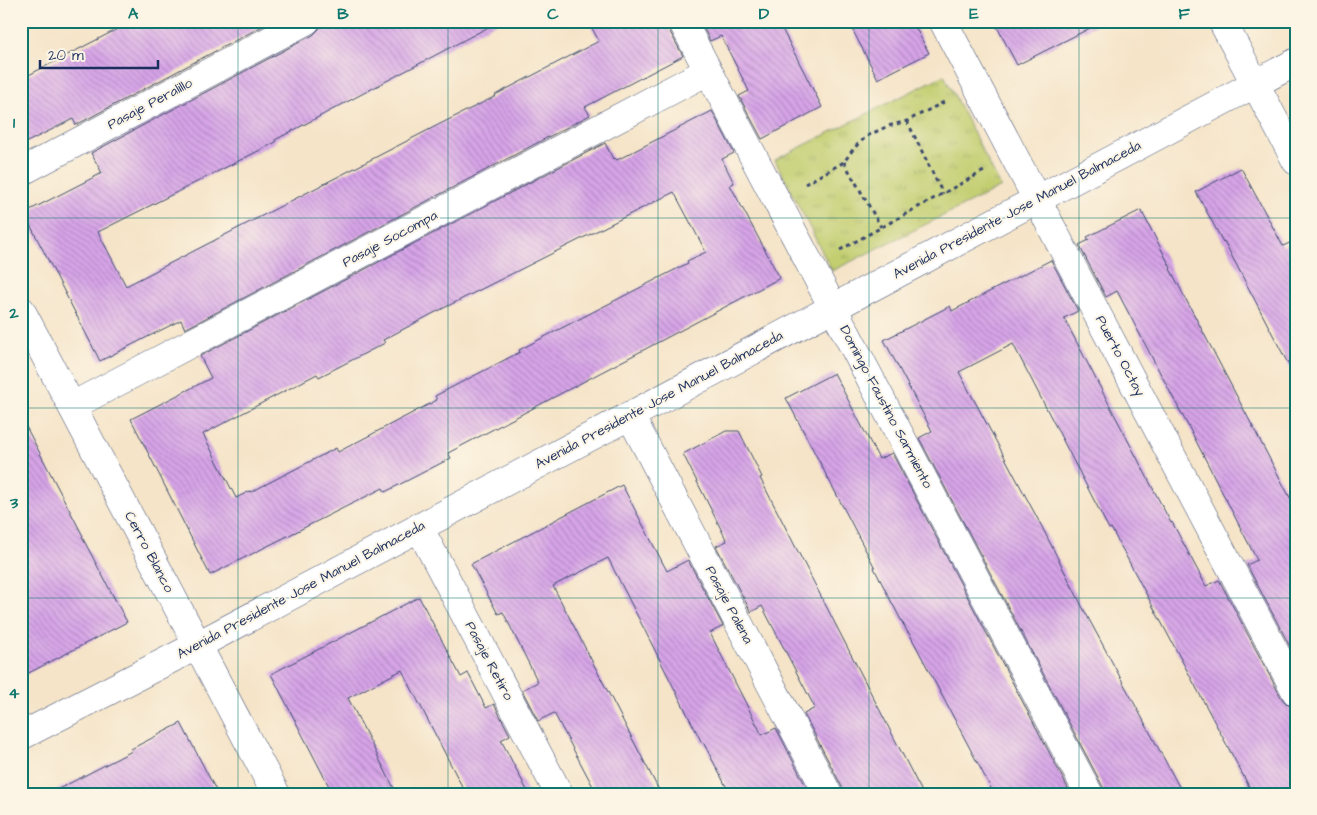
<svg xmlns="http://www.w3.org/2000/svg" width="1317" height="815" viewBox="0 0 1317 815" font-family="'Architects Daughter',sans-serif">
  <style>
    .grass { fill: url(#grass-tufts); stroke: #6e7e67 }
    .building { fill: url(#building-back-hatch); fill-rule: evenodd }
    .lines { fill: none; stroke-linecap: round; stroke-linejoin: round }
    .minor-casing { stroke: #3c4a6e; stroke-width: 29 }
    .path { stroke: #3c4a6e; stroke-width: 3; stroke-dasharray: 4 4; stroke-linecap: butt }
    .minor { stroke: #fff; stroke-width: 28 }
    .grid { fill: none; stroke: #0f766e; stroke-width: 1; stroke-opacity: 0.55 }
    .labels { text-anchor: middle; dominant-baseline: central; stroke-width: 4; stroke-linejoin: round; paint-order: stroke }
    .street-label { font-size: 14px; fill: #1b2f5e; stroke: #fcf5e5 }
    .neatline { fill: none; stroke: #0f766e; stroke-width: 2 }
    .grid-label { font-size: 16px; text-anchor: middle; font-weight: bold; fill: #0f766e }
  </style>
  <defs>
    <pattern id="grass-tufts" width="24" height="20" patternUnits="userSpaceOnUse" patternTransform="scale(1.25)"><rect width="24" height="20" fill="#c2ce70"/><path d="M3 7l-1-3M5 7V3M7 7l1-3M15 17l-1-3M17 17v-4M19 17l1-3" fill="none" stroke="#a6b163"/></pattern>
    <pattern id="building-back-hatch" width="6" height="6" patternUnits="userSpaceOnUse" patternTransform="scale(1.25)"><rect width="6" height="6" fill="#d7a4e8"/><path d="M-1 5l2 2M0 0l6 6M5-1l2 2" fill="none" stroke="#ae86bf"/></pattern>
  </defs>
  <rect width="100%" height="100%" fill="#fcf5e5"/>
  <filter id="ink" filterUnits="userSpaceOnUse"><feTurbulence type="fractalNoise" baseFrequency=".02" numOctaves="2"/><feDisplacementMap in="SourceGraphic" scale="10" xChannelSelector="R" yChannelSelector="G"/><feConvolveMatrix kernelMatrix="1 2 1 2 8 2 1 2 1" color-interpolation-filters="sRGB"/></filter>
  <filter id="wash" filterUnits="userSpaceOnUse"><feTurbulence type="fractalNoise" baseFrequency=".0096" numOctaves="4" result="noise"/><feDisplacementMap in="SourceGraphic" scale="20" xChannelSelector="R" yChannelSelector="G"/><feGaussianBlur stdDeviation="1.12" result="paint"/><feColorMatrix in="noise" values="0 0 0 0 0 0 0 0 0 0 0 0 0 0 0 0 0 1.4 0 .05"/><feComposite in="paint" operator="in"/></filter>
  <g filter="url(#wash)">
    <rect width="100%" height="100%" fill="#f5e4c8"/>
    <path class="grass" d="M 944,75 L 1001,187 L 832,271 L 775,160 Z"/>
    <g id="blocks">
      <g class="building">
        <path d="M 133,21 L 272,21 L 76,125 L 73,119 L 21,145 L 21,79 Z"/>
        <path d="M 322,21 L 500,21 L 275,140 L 276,142 L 98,232 L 126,286 L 440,124 L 496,96 L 495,95 L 599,41 L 588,21 L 667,21 L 668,28 L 683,56 L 585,107 L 590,115 L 185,329 L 181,320 L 100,361 L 24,213 L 102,173 L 91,153 L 313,35 L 319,29 Z"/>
        <path d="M 700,21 L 778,21 L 822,107 L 762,139 L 739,96 L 749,91 L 721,36 L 710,41 Z"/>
        <path d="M 848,21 L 912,21 L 929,53 L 878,79 Z"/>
        <path d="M 994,21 L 1104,21 L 1017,65 Z"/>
        <path d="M 712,111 L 734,153 L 722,159 L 734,183 L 730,185 L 780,278 L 448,453 L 451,458 L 385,492 L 383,488 L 210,575 L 131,419 L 211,378 L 200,356 L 605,143 L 613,159 L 615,158 L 617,160 ZM 674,192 L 706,252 L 687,261 L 688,263 L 519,350 L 520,352 L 435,396 L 437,400 L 338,452 L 336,448 L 251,492 L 250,491 L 236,498 L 203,434 L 317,374 L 319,377 L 385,343 L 383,340 L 432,314 Z"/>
        <path d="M 1241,168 L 1283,246 L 1296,240 L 1296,379 L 1224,241 L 1223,242 L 1196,192 Z"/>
        <path d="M 1141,210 L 1171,268 L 1170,269 L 1296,509 L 1296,658 L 1247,565 L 1257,560 L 1196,441 L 1117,291 L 1106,297 L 1079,245 L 1089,240 L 1087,237 Z"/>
        <path d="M 1051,260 L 1078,311 L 1064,318 L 1171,523 L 1172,522 L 1206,586 L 1219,580 L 1282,699 L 1288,705 L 1296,708 L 1296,794 L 1253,794 L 1111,528 L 1109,529 L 1013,344 L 959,372 L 1041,525 L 1084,610 L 1183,794 L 1104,794 L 1103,787 L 919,438 L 932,431 L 884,340 L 950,306 L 952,311 Z"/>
        <path d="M 834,373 L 879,459 L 892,453 L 1071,794 L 994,794 L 909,633 L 908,633 L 891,601 L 874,568 L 875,568 L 786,398 Z"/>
        <path d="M 21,417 L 83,536 L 82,537 L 127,622 L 21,677 Z"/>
        <path d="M 726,431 L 739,431 L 762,477 L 760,478 L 923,794 L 843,794 L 842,787 L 804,714 L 815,708 L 762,606 L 751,612 L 716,546 L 727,541 L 683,454 Z"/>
        <path d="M 622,485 L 667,571 L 688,560 L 723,626 L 710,633 L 762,735 L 776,728 L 810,794 L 730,794 L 703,742 L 702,743 L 608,558 L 553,586 L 661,794 L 597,794 L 554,713 L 538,721 L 522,690 L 538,682 L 503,612 L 498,614 L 471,564 Z"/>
        <path d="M 419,597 L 461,677 L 468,673 L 486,708 L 494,704 L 510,735 L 501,740 L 529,794 L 466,794 L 402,670 L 348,698 L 397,794 L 333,794 L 271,674 Z"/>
        <path d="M 181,723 L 218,794 L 49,794 L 132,751 L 131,749 Z"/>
      </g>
    </g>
  </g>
  <g filter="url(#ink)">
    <use href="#blocks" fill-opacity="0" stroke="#3c4a6e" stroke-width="1"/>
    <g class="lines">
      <defs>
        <g id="minor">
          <path d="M 682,21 L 1089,794"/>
          <path d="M 943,21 L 1296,692"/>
          <path d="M 1222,21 L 1296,161"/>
          <path d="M 21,172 L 306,21"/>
          <path d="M 21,310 L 276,794"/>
          <path d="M 72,406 L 708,71"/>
          <path d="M 630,415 L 828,794"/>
          <path d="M 419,527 L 559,794"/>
          <path d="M 21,736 L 198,645 L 1296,62"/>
        </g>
      </defs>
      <use href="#minor" class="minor-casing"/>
      <g class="path">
        <path d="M 907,121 L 943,194"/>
        <path d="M 844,162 L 881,227"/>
        <path d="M 805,184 L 844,162 L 854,148 L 867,136 L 888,126 L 907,121 L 946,101"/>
        <path d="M 840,250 L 984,171"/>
      </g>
      <use href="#minor" class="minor"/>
    </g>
  </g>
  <path class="grid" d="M 238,21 L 238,794M 448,21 L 448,794M 658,21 L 658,794M 869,21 L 869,794M 1079,21 L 1079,794M 21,218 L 1296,218M 21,408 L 1296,408M 21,598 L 1296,598"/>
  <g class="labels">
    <g class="street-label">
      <text transform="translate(150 104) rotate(-28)">Pasaje Peralillo</text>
      <text transform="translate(1017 210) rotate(-28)">Avenida Presidente Jose Manuel Balmaceda</text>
      <text transform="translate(390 239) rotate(-28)">Pasaje Socompa</text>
      <text transform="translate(1120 356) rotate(62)">Puerto Octay</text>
      <text transform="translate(659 400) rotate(-28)">Avenida Presidente Jose Manuel Balmaceda</text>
      <text transform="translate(886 407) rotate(62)">Domingo Faustino Sarmiento</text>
      <text transform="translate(149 552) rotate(62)">Cerro Blanco</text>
      <text transform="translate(301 590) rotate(-28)">Avenida Presidente Jose Manuel Balmaceda</text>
      <text transform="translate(729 605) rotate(62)">Pasaje Palena</text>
      <text transform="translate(489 661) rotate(62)">Pasaje Retiro</text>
    </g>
  </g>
  <rect width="1317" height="815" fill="none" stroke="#fcf5e5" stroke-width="55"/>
  <path d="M40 60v8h118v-8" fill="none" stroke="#1b2f5e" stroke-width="2.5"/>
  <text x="48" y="60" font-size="15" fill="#1b2f5e" stroke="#fcf5e5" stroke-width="4" paint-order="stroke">20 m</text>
  <rect x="28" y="28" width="1262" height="760" class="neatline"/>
  <g class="grid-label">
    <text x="133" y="19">A</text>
    <text x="343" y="19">B</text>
    <text x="553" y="19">C</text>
    <text x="764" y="19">D</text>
    <text x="974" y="19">E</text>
    <text x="1184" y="19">F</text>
    <text x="14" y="128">1</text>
    <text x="14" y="318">2</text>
    <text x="14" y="508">3</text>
    <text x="14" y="698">4</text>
  </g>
</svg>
